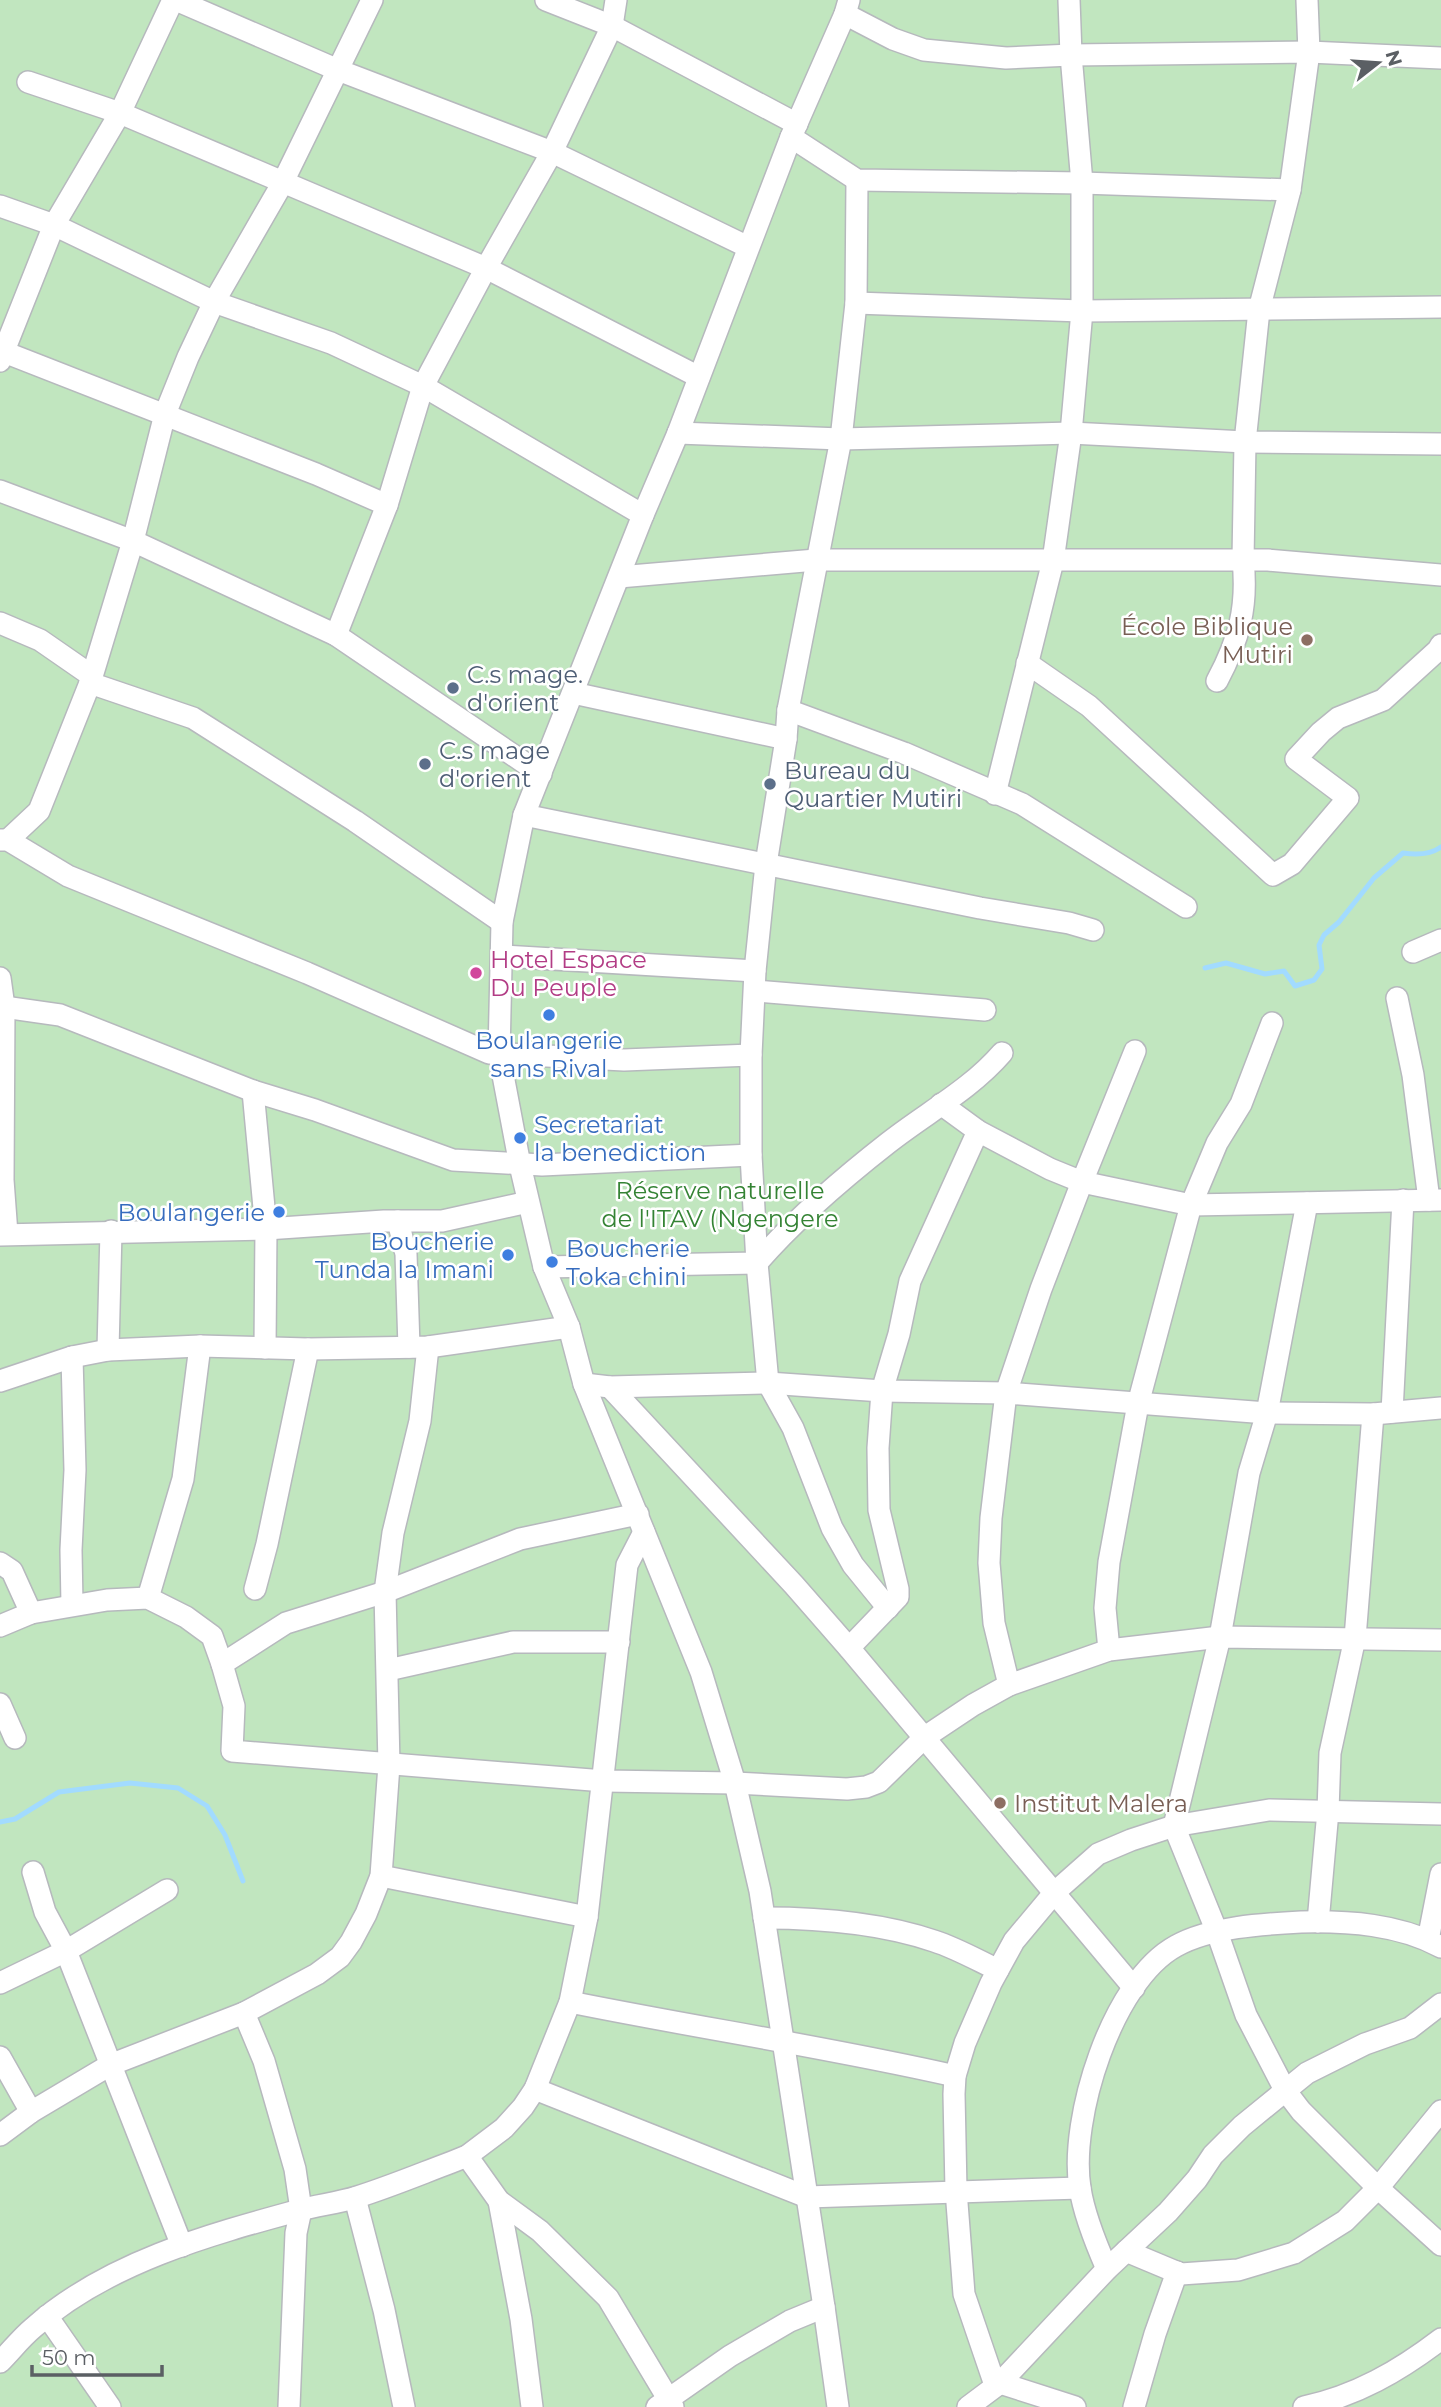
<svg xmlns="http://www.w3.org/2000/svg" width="1441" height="2407" viewBox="0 0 1441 2407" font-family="Montserrat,sans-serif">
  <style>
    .green { fill: #c1e6bf }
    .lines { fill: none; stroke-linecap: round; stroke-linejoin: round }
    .stream { stroke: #a2dbff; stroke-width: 5 }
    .minor-casing { stroke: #b6b9bd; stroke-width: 24 }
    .minor { stroke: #fff; stroke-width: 21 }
    .education-dot { fill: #8d6e63; stroke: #fff; stroke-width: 2.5 }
    .service-dot { fill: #5c6f8a; stroke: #fff; stroke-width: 2.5 }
    .hotel-dot { fill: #d1479c; stroke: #fff; stroke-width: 2.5 }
    .shop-dot { fill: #3f7fe0; stroke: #fff; stroke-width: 2.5 }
    .labels { text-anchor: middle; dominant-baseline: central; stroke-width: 5; stroke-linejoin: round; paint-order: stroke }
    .education-label { font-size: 24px; fill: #785e54; stroke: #fff; text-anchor: end }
    .service-label { font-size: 24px; fill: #4e5e75; stroke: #fff; text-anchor: start }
    .hotel-label { font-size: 24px; fill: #b23c85; stroke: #fff; text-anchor: start }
    .shop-label { font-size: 24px; fill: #366cbe; stroke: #fff; text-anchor: start }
    .park-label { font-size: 24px; fill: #348334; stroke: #fff }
  </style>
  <rect width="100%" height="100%" fill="#eeebe3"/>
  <rect class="green" x="0" y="0" width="1441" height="2407"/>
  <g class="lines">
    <g class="stream">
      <path d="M 1205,968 L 1226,963 L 1265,974 L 1284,971 L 1295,986 L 1314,980 L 1322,969 L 1319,945 L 1324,935 L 1339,922 L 1374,878 L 1403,853 C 1416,855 1430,855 1441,847"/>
      <path d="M 0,1822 L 15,1819 L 59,1792 L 130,1783 L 178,1788 L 207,1806 L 225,1835 L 243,1881"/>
    </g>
    <defs>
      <g id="minor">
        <path d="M 176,0 L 338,70 L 552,152 L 748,247"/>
        <path d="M 546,0 L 612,26 L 797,124"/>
        <path d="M 845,14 L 893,39 L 924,50 L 1006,58 L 1071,55 L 1309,52 L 1441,58"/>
        <path d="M 28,82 L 120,113 L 486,268 L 699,377"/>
        <path d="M 791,137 L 857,180 L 1082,183 L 1290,190"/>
        <path d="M 857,180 L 856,303 L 841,439 L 788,710 L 786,739 L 766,864 L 755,971 L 751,1055 L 751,1155 L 757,1263 L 768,1383 L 793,1428 L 832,1528 L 853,1565 L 888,1608"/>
        <path d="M 0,206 L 54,225 L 214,302 L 331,343 L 423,386 L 643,515"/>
        <path d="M 856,303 L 1082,311 L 1441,307"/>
        <path d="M 4,352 L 316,474 L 387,505"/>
        <path d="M 0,361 L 54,225 L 120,113 L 173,0"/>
        <path d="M 678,433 L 841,439 L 1071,433 L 1245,442 L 1441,444"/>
        <path d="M 0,491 L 133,541 L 336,635 L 541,774"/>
        <path d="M 619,577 L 816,560 L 1268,560 L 1441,575"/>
        <path d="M 0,623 L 40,640 L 92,676"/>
        <path d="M 336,635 L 387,505 L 423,386 L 486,268 L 552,152 L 612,26 L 616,0"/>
        <path d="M 1027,663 L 1089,706 L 1273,875 L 1292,864 L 1348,798 L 1296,759 L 1321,732 L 1338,718 L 1383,700 L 1438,650 L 1441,645"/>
        <path d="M 1217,681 C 1239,640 1248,607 1243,560 L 1245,442 L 1259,310 L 1290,190 L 1309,52 L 1307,0"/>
        <path d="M 90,683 L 193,718 L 355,821 L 502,922"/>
        <path d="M 573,693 L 786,739"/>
        <path d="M 788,710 L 904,753 L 1022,804 L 1186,907"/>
        <path d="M 995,794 L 1053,561 L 1071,433 L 1082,311 L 1082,183 L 1071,55 L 1069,0"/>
        <path d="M 524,815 L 980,908 L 1069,923 L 1093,930"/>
        <path d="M 0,840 L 8,840 L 68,876 L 307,973 L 489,1053 L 624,1060 L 751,1055"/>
        <path d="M 8,840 L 39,811 L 90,683 L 133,541 L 165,414 L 188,357 L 214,302 L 282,184 L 372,0"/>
        <path d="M 1413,952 L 1441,940"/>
        <path d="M 502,956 L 755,971"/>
        <path d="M 0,978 L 4,1007 L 3,1180 L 7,1234"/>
        <path d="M 755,991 L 985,1010"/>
        <path d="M 1397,998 L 1413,1075 L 1429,1200"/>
        <path d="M 4,1007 L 60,1015 L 253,1091 L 315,1110 L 453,1160 L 542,1165 L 751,1155"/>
        <path d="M 253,1091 L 266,1229 L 265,1348"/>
        <path d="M 941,1104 L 978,1131 L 1050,1169 L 1082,1182 L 1191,1205 L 1441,1200"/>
        <path d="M 1307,1203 L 1267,1413 L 1249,1473 L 1220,1637 L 1174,1826 L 1217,1932 L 1246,2015 L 1285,2090 L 1301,2111 L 1378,2188 L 1441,2245"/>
        <path d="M 398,1221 L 406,1254 L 409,1347"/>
        <path d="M 0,1235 L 266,1229 L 384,1221 L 442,1221 L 528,1202"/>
        <path d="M 544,1267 L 757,1263 C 795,1219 842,1179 888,1143 C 926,1113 970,1090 1002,1053"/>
        <path d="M 108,1350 L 111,1231"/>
        <path d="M 72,1357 L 75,1470 L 71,1550 L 72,1605"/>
        <path d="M 0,1381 L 72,1357 L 108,1350 L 200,1346 L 308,1349 L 428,1347 L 569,1327"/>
        <path d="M 584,1384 L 610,1387 L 768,1383 L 882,1391 L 1006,1393 L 1267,1413 L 1373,1414 L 1441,1408"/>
        <path d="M 610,1387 L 794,1585 L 849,1648 L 1134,1988"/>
        <path d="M 1392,1412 L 1403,1200"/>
        <path d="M 0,1563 L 12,1571 L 31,1613"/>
        <path d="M 255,1589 L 267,1544 L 308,1349"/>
        <path d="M 148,1598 L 183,1479 L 200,1346"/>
        <path d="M 0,1626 L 31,1613 L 107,1600 L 148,1598 L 186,1617 L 212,1636 L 222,1664 L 234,1706 L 232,1751 L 604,1781 L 735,1783 L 847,1789 L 866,1787 L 879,1782 L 925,1737 L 973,1705 L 1009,1685 L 1109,1650 L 1220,1637 L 1441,1640"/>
        <path d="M 849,1648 L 898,1597 L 898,1589 L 879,1510 L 878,1448 L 882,1391 L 899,1334 L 910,1281 L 978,1131"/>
        <path d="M 1109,1650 L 1105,1608 L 1109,1562 L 1138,1404 L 1191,1205 L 1217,1143 L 1241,1104 L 1272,1023"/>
        <path d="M 222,1664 L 286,1623 L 385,1592 L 520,1539 L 638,1514"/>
        <path d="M 388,1670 L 513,1642 L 619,1642"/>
        <path d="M 1009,1685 L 994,1623 L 989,1563 L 991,1518 L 1006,1393 L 1041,1289 L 1082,1182 L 1135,1051"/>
        <path d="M 0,1704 L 15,1738"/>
        <path d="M 33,1872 L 45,1912 L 66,1951 L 182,2246"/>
        <path d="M 381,1876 L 587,1917"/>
        <path d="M 764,1918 C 820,1918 881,1923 934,1941 C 956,1948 977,1960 998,1970"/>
        <path d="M 1318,1922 L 1328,1811 L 1330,1753 L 1355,1638 L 1373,1414"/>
        <path d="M 1428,1940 L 1441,1874"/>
        <path d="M 0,1983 L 66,1951 L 167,1890"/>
        <path d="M 570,2002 C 698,2028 828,2047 955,2076"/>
        <path d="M 244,2013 L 264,2061 L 295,2169 L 301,2210 L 296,2233 L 289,2407"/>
        <path d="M 0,2057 L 31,2112"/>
        <path d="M 535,2089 L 807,2197 L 1080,2188"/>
        <path d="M 0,2135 L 31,2112 L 110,2065 L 244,2013 L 317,1974 L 340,1957 L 351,1942 L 366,1914 L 381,1876 L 389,1765 L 385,1592 L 393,1533 L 420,1421 L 428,1347"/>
        <path d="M 467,2156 L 499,2201 L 540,2231 L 608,2298 L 673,2407"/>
        <path d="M 355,2198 L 384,2310 L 404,2407"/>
        <path d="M 499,2201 L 521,2319 L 532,2407"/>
        <path d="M 1126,2251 L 1181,2274 L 1238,2270 L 1294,2253 L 1345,2221 L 1378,2188 L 1441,2111"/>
        <path d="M 1107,2269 C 1096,2244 1084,2215 1080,2188 C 1069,2119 1112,1981 1176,1946 C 1210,1927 1263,1924 1301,1922 C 1348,1921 1399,1924 1441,1947"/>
        <path d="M 47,2316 L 110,2407"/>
        <path d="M 0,2362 C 11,2351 21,2338 33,2328 C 106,2263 208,2235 300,2210 C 318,2205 338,2203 357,2197 C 389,2187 420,2174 452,2162 L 467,2156 L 504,2128 L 523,2107 L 535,2089 L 570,2002 L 587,1917 L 627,1565 L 644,1532"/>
        <path d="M 1000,2383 L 1075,2407"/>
        <path d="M 995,2385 L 964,2294 L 956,2190 L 954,2094 L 955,2076 L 965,2043 L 991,1983 L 1014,1941 L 1055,1892 L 1098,1854 L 1131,1840 L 1174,1826 L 1269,1810 L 1441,1814"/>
        <path d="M 657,2407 L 730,2356 L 790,2321 L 824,2307"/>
        <path d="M 838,2407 L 824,2307 L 760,1891 L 735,1783 L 701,1672 L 584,1384 L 569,1327 L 544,1267 L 520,1165 L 499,1054 L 502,922 L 524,815 L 643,515 L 678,433 L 791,137 L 845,14 L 849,0"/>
        <path d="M 968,2407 L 1000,2383 L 1107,2269 L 1168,2212 L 1197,2179 L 1213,2155 L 1242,2126 L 1307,2073 L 1365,2044 L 1410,2028 L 1441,2004"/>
        <path d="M 1134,2407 L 1155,2334 L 1177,2272"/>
        <path d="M 1304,2407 C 1356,2396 1399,2371 1441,2339"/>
      </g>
    </defs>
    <use href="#minor" class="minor-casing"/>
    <use href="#minor" class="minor"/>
  </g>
  <g class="education-dot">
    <circle cx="1307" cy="640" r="7"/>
    <circle cx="1000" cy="1803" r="7"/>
  </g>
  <g class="service-dot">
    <circle cx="453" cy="688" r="7"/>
    <circle cx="425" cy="764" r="7"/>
    <circle cx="770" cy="784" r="7"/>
  </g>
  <circle class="hotel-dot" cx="476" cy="973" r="7"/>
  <g class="shop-dot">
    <circle cx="549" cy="1015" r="7"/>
    <circle cx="520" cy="1138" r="7"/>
    <circle cx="279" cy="1212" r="7"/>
    <circle cx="508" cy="1255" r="7"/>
    <circle cx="552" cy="1262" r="7"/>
  </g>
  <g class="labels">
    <g class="education-label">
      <text x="1293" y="626">École Biblique<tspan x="1293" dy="28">Mutiri</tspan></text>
      <text x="1014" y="1803" text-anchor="start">Institut Malera</text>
    </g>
    <g class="service-label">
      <text x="467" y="674">C.s mage.<tspan x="467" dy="28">d'orient</tspan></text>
      <text x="439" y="750">C.s mage<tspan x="439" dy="28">d'orient</tspan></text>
      <text x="784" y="770">Bureau du<tspan x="784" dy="28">Quartier Mutiri</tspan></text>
    </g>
    <g class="hotel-label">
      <text x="490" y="959">Hotel Espace<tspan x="490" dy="28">Du Peuple</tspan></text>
    </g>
    <g class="shop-label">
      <text x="549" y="1040" text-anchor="middle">Boulangerie<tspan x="549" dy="28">sans Rival</tspan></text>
      <text x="534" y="1124">Secretariat<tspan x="534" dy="28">la benediction</tspan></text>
      <text x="265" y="1212" text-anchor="end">Boulangerie</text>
      <text x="494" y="1241" text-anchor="end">Boucherie<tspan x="494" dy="28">Tunda la Imani</tspan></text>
      <text x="566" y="1248">Boucherie<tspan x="566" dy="28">Toka chini</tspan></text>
    </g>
    <g class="park-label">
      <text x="720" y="1190">Réserve naturelle<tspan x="720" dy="28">de l'ITAV (Ngengere</tspan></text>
    </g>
  </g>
  <g transform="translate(1378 63) rotate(73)" stroke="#ffffff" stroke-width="5" paint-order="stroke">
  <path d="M0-5L12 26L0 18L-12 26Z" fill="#5b5f64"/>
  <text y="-10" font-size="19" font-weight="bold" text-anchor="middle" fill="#5b5f64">N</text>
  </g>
  <path d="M32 2365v10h130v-10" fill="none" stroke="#5b5f64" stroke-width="3.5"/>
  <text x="42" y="2365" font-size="21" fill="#5b5f64" stroke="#ffffff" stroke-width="5" paint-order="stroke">50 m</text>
</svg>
